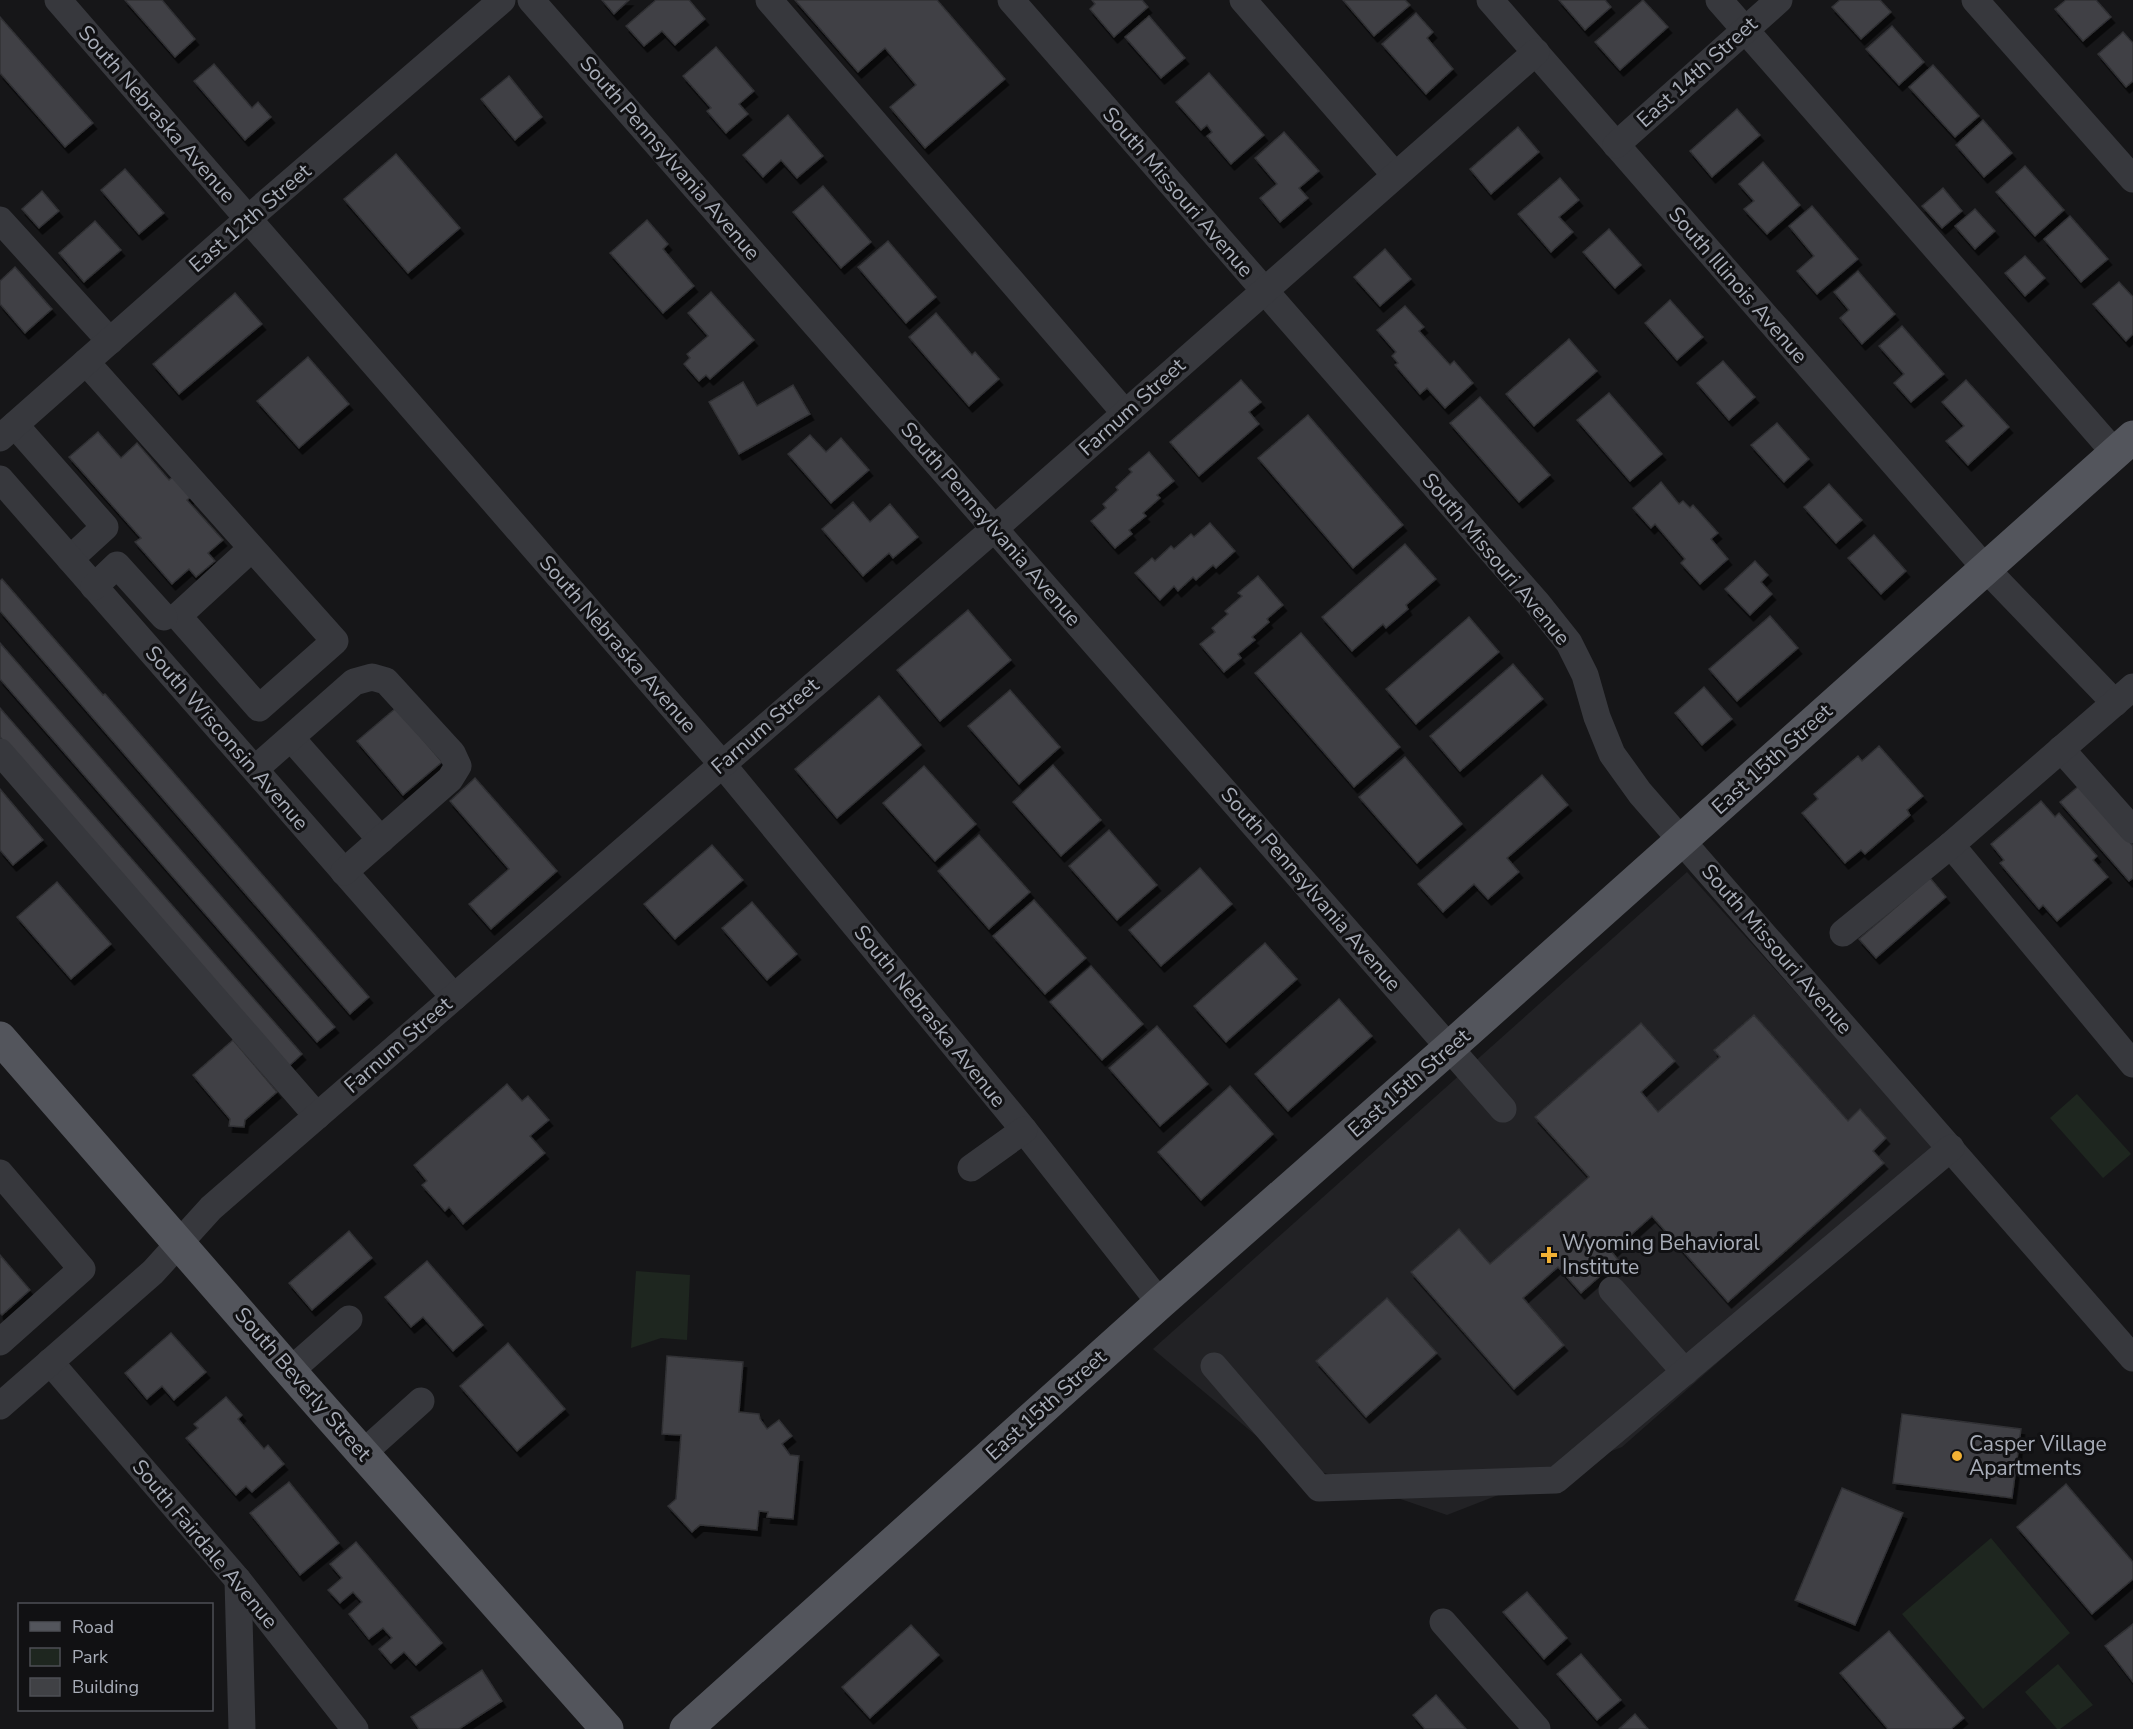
<svg xmlns="http://www.w3.org/2000/svg" width="2133" height="1729" viewBox="0 0 2133 1729" font-family="'Nunito Sans',sans-serif">
  <style>
    .built { fill: #222225 }
    .green { fill: #1e261f }
    .building { fill: #404145; stroke: #303034; stroke-width: 1.5; filter: url(#shadow) }
    .lines { fill: none; stroke-linecap: round; stroke-linejoin: round }
    .minor { stroke: #37383d; stroke-width: 27 }
    .major { stroke: #53555c; stroke-width: 33 }
    .poi-dot { fill: #f2b134; stroke: #111113; stroke-width: 2 }
    .labels { text-anchor: middle; dominant-baseline: central; stroke-width: 6; stroke-linejoin: round; paint-order: stroke }
    .street-label { font-size: 21px; fill: #a8adb8; stroke: #111113 }
    .poi-label { font-size: 21px; fill: #a8adb8; stroke: #111113; text-anchor: start }
  </style>
  <defs>
    <filter id="shadow"><feDropShadow dx="3.5" dy="6" stdDeviation="0" flood-color="#0009"/></filter>
  </defs>
  <rect width="100%" height="100%" fill="#161618"/>
  <path class="built" d="M 1687,872 L 1947,1160 L 1622,1447 L 1447,1515 L 1284,1459 L 1153,1349 Z"/>
  <g class="green">
    <path d="M 2077,1094 L 2131,1154 L 2103,1178 L 2050,1118 Z"/>
    <path d="M 636,1271 L 690,1275 L 687,1340 L 661,1338 L 631,1348 Z"/>
    <path d="M 1991,1538 L 2070,1633 L 1983,1709 L 1902,1614 Z"/>
    <path d="M 2058,1664 L 2093,1705 L 2060,1729 L 2057,1729 L 2025,1692 Z"/>
  </g>
  <g class="building">
    <path d="M 125,0 L 162,0 L 195,39 L 175,57 Z"/>
    <path d="M 602,0 L 629,0 L 614,14 Z"/>
    <path d="M 656,0 L 689,0 L 705,19 L 675,45 L 662,31 L 644,46 L 626,26 Z"/>
    <path d="M 795,0 L 937,0 L 1005,79 L 925,148 L 890,107 L 916,85 L 885,48 L 858,72 Z"/>
    <path d="M 1092,0 L 1142,0 L 1148,7 L 1114,37 L 1090,9 L 1095,4 Z"/>
    <path d="M 1343,0 L 1405,0 L 1410,5 L 1374,36 Z"/>
    <path d="M 1559,0 L 1605,0 L 1611,7 L 1585,30 Z"/>
    <path d="M 1643,0 L 1668,27 L 1620,70 L 1595,42 Z"/>
    <path d="M 1840,0 L 1880,0 L 1891,12 L 1861,39 L 1832,7 Z"/>
    <path d="M 2066,0 L 2096,0 L 2111,17 L 2083,41 L 2055,9 Z"/>
    <path d="M 1416,13 L 1433,32 L 1427,38 L 1453,69 L 1426,94 L 1382,44 Z"/>
    <path d="M 1149,16 L 1185,58 L 1161,78 L 1125,37 Z"/>
    <path d="M 0,17 L 93,123 L 65,147 L 0,73 Z"/>
    <path d="M 1892,26 L 1924,62 L 1899,85 L 1866,49 Z"/>
    <path d="M 2123,32 L 2133,43 L 2133,81 L 2126,87 L 2098,54 Z"/>
    <path d="M 716,47 L 754,91 L 739,104 L 748,114 L 726,133 L 707,111 L 711,108 L 683,76 Z"/>
    <path d="M 214,64 L 252,108 L 258,102 L 271,117 L 245,140 L 194,81 Z"/>
    <path d="M 1933,65 L 1979,116 L 1955,137 L 1909,87 Z"/>
    <path d="M 1209,73 L 1264,135 L 1231,164 L 1207,136 L 1212,132 L 1207,125 L 1201,130 L 1176,102 Z"/>
    <path d="M 509,76 L 542,117 L 515,140 L 481,99 Z"/>
    <path d="M 1737,109 L 1760,135 L 1712,177 L 1690,151 Z"/>
    <path d="M 788,115 L 823,156 L 797,178 L 781,160 L 763,177 L 743,155 Z"/>
    <path d="M 1983,120 L 2012,153 L 1984,177 L 1956,145 Z"/>
    <path d="M 1518,127 L 1539,152 L 1491,194 L 1470,169 Z"/>
    <path d="M 1284,132 L 1319,171 L 1299,188 L 1308,198 L 1280,222 L 1260,198 L 1277,184 L 1255,158 Z"/>
    <path d="M 396,154 L 460,228 L 408,273 L 344,199 Z"/>
    <path d="M 1763,162 L 1800,205 L 1767,234 L 1744,209 L 1754,201 L 1739,184 Z"/>
    <path d="M 2025,166 L 2064,210 L 2035,236 L 1996,192 Z"/>
    <path d="M 125,169 L 164,213 L 139,234 L 101,190 Z"/>
    <path d="M 1560,178 L 1579,200 L 1559,217 L 1573,232 L 1551,252 L 1518,214 Z"/>
    <path d="M 823,186 L 871,242 L 841,268 L 793,212 Z"/>
    <path d="M 1943,188 L 1962,211 L 1942,228 L 1922,206 Z"/>
    <path d="M 42,191 L 59,211 L 39,228 L 22,209 Z"/>
    <path d="M 1812,206 L 1858,259 L 1817,294 L 1797,271 L 1814,256 L 1789,226 Z"/>
    <path d="M 1975,209 L 1995,231 L 1975,249 L 1955,226 Z"/>
    <path d="M 2070,216 L 2108,259 L 2081,282 L 2044,239 Z"/>
    <path d="M 647,220 L 668,244 L 663,249 L 694,286 L 663,313 L 610,253 Z"/>
    <path d="M 95,221 L 121,250 L 84,282 L 59,253 Z"/>
    <path d="M 1609,229 L 1641,265 L 1615,288 L 1583,252 Z"/>
    <path d="M 888,241 L 936,297 L 906,323 L 858,267 Z"/>
    <path d="M 1385,249 L 1411,279 L 1380,306 L 1354,277 Z"/>
    <path d="M 2025,256 L 2045,278 L 2025,296 L 2005,273 Z"/>
    <path d="M 15,267 L 52,309 L 25,333 L 0,304 L 0,281 Z"/>
    <path d="M 1858,271 L 1895,314 L 1862,344 L 1840,318 L 1849,310 L 1834,292 Z"/>
    <path d="M 2119,282 L 2133,297 L 2133,334 L 2126,341 L 2093,304 Z"/>
    <path d="M 711,292 L 754,340 L 710,379 L 706,375 L 699,381 L 684,364 L 690,358 L 687,354 L 708,336 L 688,313 Z"/>
    <path d="M 235,293 L 262,324 L 179,394 L 153,364 Z"/>
    <path d="M 1670,300 L 1703,337 L 1677,360 L 1645,323 Z"/>
    <path d="M 1405,306 L 1424,327 L 1419,331 L 1450,365 L 1454,361 L 1473,383 L 1445,408 L 1427,388 L 1420,394 L 1395,365 L 1398,363 L 1392,356 L 1396,352 L 1377,330 Z"/>
    <path d="M 936,313 L 972,355 L 975,352 L 999,379 L 969,406 L 909,337 Z"/>
    <path d="M 1902,326 L 1944,374 L 1911,402 L 1894,383 L 1904,374 L 1879,346 Z"/>
    <path d="M 1569,339 L 1597,371 L 1534,426 L 1506,394 Z"/>
    <path d="M 308,357 L 349,404 L 299,448 L 257,401 Z"/>
    <path d="M 1723,361 L 1755,397 L 1729,420 L 1697,383 Z"/>
    <path d="M 1241,380 L 1261,402 L 1249,412 L 1259,424 L 1199,476 L 1170,442 Z"/>
    <path d="M 1966,380 L 2009,427 L 1968,465 L 1946,441 L 1964,426 L 1942,402 Z"/>
    <path d="M 743,382 L 757,406 L 793,385 L 810,414 L 739,454 L 709,402 Z"/>
    <path d="M 1609,393 L 1662,454 L 1630,481 L 1577,420 Z"/>
    <path d="M 1480,397 L 1550,475 L 1519,502 L 1450,423 Z"/>
    <path d="M 1308,415 L 1403,525 L 1353,568 L 1258,458 Z"/>
    <path d="M 1777,423 L 1809,459 L 1784,482 L 1751,445 Z"/>
    <path d="M 98,432 L 121,458 L 137,443 L 169,480 L 175,475 L 193,495 L 187,500 L 223,540 L 208,553 L 215,561 L 196,577 L 189,569 L 172,584 L 135,542 L 141,538 L 69,457 Z"/>
    <path d="M 810,435 L 826,452 L 841,438 L 869,470 L 831,503 L 788,454 Z"/>
    <path d="M 1149,452 L 1174,481 L 1157,495 L 1160,498 L 1143,513 L 1146,516 L 1129,530 L 1132,534 L 1115,548 L 1091,521 L 1106,508 L 1103,504 L 1118,490 L 1116,487 L 1132,472 L 1129,469 Z"/>
    <path d="M 1661,482 L 1679,504 L 1683,501 L 1690,508 L 1693,505 L 1718,533 L 1711,539 L 1728,559 L 1700,584 L 1681,563 L 1685,559 L 1655,524 L 1651,528 L 1633,508 Z"/>
    <path d="M 1829,484 L 1862,520 L 1836,543 L 1804,507 Z"/>
    <path d="M 853,502 L 870,522 L 890,504 L 918,537 L 893,558 L 889,553 L 863,576 L 822,529 Z"/>
    <path d="M 1210,523 L 1235,551 L 1216,568 L 1213,565 L 1196,580 L 1193,577 L 1178,591 L 1174,586 L 1160,600 L 1135,573 L 1152,558 L 1155,561 L 1171,546 L 1174,549 L 1191,534 L 1194,537 Z"/>
    <path d="M 1874,535 L 1906,571 L 1881,594 L 1848,558 Z"/>
    <path d="M 1405,544 L 1436,579 L 1406,605 L 1408,609 L 1386,628 L 1383,624 L 1352,651 L 1322,617 Z"/>
    <path d="M 1755,561 L 1768,575 L 1761,582 L 1772,594 L 1750,615 L 1725,589 Z"/>
    <path d="M 1258,576 L 1283,605 L 1267,619 L 1269,622 L 1252,637 L 1255,640 L 1238,654 L 1241,658 L 1224,672 L 1200,644 L 1215,632 L 1212,628 L 1228,614 L 1225,611 L 1242,596 L 1238,593 Z"/>
    <path d="M 2,579 L 103,695 L 105,694 L 369,997 L 350,1014 L 0,611 L 0,581 Z"/>
    <path d="M 968,610 L 1011,660 L 940,721 L 897,670 Z"/>
    <path d="M 1770,616 L 1798,648 L 1737,701 L 1709,669 Z"/>
    <path d="M 1469,617 L 1499,652 L 1416,724 L 1386,689 Z"/>
    <path d="M 1301,633 L 1400,747 L 1354,787 L 1255,673 Z"/>
    <path d="M 0,643 L 335,1027 L 317,1042 L 0,679 Z"/>
    <path d="M 1513,664 L 1543,699 L 1460,771 L 1430,736 Z"/>
    <path d="M 1704,687 L 1732,719 L 1702,745 L 1675,713 Z"/>
    <path d="M 1010,690 L 1060,747 L 1019,784 L 968,726 Z"/>
    <path d="M 879,696 L 921,745 L 837,818 L 795,769 Z"/>
    <path d="M 0,708 L 302,1054 L 288,1067 L 0,737 Z"/>
    <path d="M 396,708 L 442,762 L 403,795 L 357,741 Z"/>
    <path d="M 1879,746 L 1923,796 L 1907,810 L 1910,815 L 1865,854 L 1861,850 L 1845,863 L 1802,813 L 1818,799 L 1814,794 L 1858,756 L 1862,761 Z"/>
    <path d="M 1405,757 L 1462,824 L 1417,863 L 1359,797 Z"/>
    <path d="M 1053,765 L 1101,820 L 1061,856 L 1013,802 Z"/>
    <path d="M 924,766 L 976,824 L 935,861 L 883,803 Z"/>
    <path d="M 1542,775 L 1568,805 L 1507,858 L 1519,872 L 1488,899 L 1474,884 L 1443,912 L 1418,884 Z"/>
    <path d="M 475,778 L 557,871 L 491,929 L 469,904 L 509,869 L 450,801 Z"/>
    <path d="M 2080,785 L 2133,846 L 2133,878 L 2129,881 L 2060,802 Z"/>
    <path d="M 0,789 L 43,840 L 13,865 L 0,850 Z"/>
    <path d="M 2041,801 L 2055,817 L 2059,813 L 2097,856 L 2093,860 L 2108,877 L 2057,921 L 2043,905 L 2039,909 L 2000,863 L 2004,860 L 1991,844 Z"/>
    <path d="M 1109,830 L 1157,885 L 1117,920 L 1069,866 Z"/>
    <path d="M 979,835 L 1030,892 L 989,929 L 938,871 Z"/>
    <path d="M 712,845 L 743,880 L 675,939 L 644,904 Z"/>
    <path d="M 1200,868 L 1232,904 L 1161,966 L 1129,930 Z"/>
    <path d="M 1930,878 L 1946,897 L 1876,958 L 1859,939 Z"/>
    <path d="M 57,882 L 111,944 L 71,979 L 17,917 Z"/>
    <path d="M 1034,900 L 1086,958 L 1045,994 L 993,936 Z"/>
    <path d="M 752,902 L 797,954 L 767,980 L 722,928 Z"/>
    <path d="M 1265,943 L 1297,979 L 1226,1042 L 1194,1006 Z"/>
    <path d="M 1091,966 L 1143,1024 L 1102,1060 L 1050,1002 Z"/>
    <path d="M 1339,999 L 1372,1036 L 1288,1111 L 1255,1074 Z"/>
    <path d="M 1754,1015 L 1848,1121 L 1860,1109 L 1886,1138 L 1873,1151 L 1884,1163 L 1728,1302 L 1652,1216 L 1612,1252 L 1618,1260 L 1581,1293 L 1558,1267 L 1523,1298 L 1564,1345 L 1514,1389 L 1411,1272 L 1459,1229 L 1490,1264 L 1589,1177 L 1535,1117 L 1641,1023 L 1675,1061 L 1641,1092 L 1658,1112 L 1720,1057 L 1714,1050 Z"/>
    <path d="M 1157,1026 L 1208,1084 L 1160,1126 L 1109,1068 Z"/>
    <path d="M 233,1040 L 277,1092 L 245,1120 L 244,1127 L 229,1126 L 230,1119 L 193,1075 Z"/>
    <path d="M 507,1084 L 522,1101 L 528,1096 L 549,1120 L 530,1136 L 545,1153 L 463,1224 L 449,1207 L 445,1211 L 422,1185 L 427,1181 L 414,1165 Z"/>
    <path d="M 1230,1086 L 1273,1134 L 1201,1200 L 1158,1152 Z"/>
    <path d="M 349,1231 L 372,1258 L 312,1310 L 289,1283 Z"/>
    <path d="M 0,1255 L 30,1290 L 2,1315 L 0,1313 Z"/>
    <path d="M 427,1261 L 483,1325 L 453,1351 L 423,1317 L 411,1327 L 385,1297 Z"/>
    <path d="M 1387,1298 L 1437,1353 L 1366,1417 L 1316,1361 Z"/>
    <path d="M 171,1333 L 206,1372 L 174,1400 L 162,1386 L 147,1399 L 125,1373 Z"/>
    <path d="M 508,1343 L 565,1409 L 517,1451 L 460,1386 Z"/>
    <path d="M 667,1356 L 743,1362 L 739,1412 L 759,1414 L 760,1419 L 767,1429 L 779,1420 L 792,1436 L 782,1444 L 790,1455 L 799,1456 L 793,1519 L 767,1517 L 768,1512 L 759,1511 L 757,1530 L 700,1525 L 692,1532 L 668,1506 L 676,1499 L 681,1435 L 662,1434 Z"/>
    <path d="M 226,1397 L 242,1415 L 238,1419 L 264,1449 L 268,1445 L 284,1464 L 252,1492 L 246,1486 L 236,1495 L 186,1438 L 198,1428 L 194,1424 Z"/>
    <path d="M 1902,1414 L 2021,1429 L 2012,1498 L 1893,1483 Z"/>
    <path d="M 289,1482 L 339,1543 L 300,1575 L 250,1513 Z"/>
    <path d="M 2066,1484 L 2133,1562 L 2133,1579 L 2092,1614 L 2017,1527 Z"/>
    <path d="M 1842,1488 L 1903,1513 L 1855,1625 L 1795,1600 Z"/>
    <path d="M 356,1542 L 442,1643 L 416,1665 L 404,1652 L 391,1663 L 379,1649 L 392,1638 L 383,1628 L 369,1639 L 349,1614 L 362,1602 L 353,1592 L 340,1603 L 328,1590 L 342,1578 L 330,1564 Z"/>
    <path d="M 1527,1592 L 1567,1638 L 1544,1659 L 1503,1612 Z"/>
    <path d="M 2133,1624 L 2133,1682 L 2105,1646 Z"/>
    <path d="M 911,1625 L 939,1655 L 870,1718 L 842,1687 Z"/>
    <path d="M 1889,1631 L 1964,1718 L 1951,1729 L 1888,1729 L 1840,1673 Z"/>
    <path d="M 1581,1654 L 1621,1700 L 1597,1720 L 1557,1674 Z"/>
    <path d="M 482,1670 L 502,1701 L 459,1729 L 419,1729 L 411,1717 Z"/>
    <path d="M 1436,1695 L 1466,1729 L 1425,1729 L 1413,1715 Z"/>
    <path d="M 1635,1714 L 1648,1729 L 1619,1729 Z"/>
  </g>
  <g class="lines">
    <g class="minor">
      <path d="M 58,0 L 722,764 L 1024,1130 L 1160,1303"/>
      <path d="M 531,0 L 1503,1109"/>
      <path d="M 769,0 L 1125,413"/>
      <path d="M 1011,0 L 1538,604 L 1569,643 L 1585,675 L 1597,717 L 1612,754 L 1640,793 L 2133,1358"/>
      <path d="M 1243,0 L 1395,175"/>
      <path d="M 1490,0 L 1986,569 L 2115,703"/>
      <path d="M 1719,0 L 2115,453"/>
      <path d="M 1975,0 L 2133,179"/>
      <path d="M 1616,145 L 1779,0"/>
      <path d="M 0,220 L 110,341"/>
      <path d="M 86,362 L 335,641 L 259,708 L 178,616 L 251,549"/>
      <path d="M 15,425 L 105,527 L 70,559"/>
      <path d="M 0,438 L 249,218 L 502,0"/>
      <path d="M 0,479 L 454,997"/>
      <path d="M 94,587 L 117,565 L 164,617"/>
      <path d="M 291,738 L 381,840"/>
      <path d="M 2061,749 L 2133,830"/>
      <path d="M 0,752 L 317,1116"/>
      <path d="M 255,769 L 354,682 L 372,677 L 386,681 L 452,753 L 458,766 L 450,779 L 344,872"/>
      <path d="M 1951,845 L 2133,1064"/>
      <path d="M 1843,933 L 1951,845 L 2133,687"/>
      <path d="M 971,1168 L 1024,1130"/>
      <path d="M 0,1173 L 82,1269 L 0,1342"/>
      <path d="M 1612,1290 L 1685,1372"/>
      <path d="M 50,1362 L 238,1580 L 355,1729"/>
      <path d="M 1214,1366 L 1319,1488 L 1556,1480 L 1951,1148"/>
      <path d="M 290,1371 L 349,1319"/>
      <path d="M 0,1406 L 153,1272 L 211,1208 L 995,528 L 1536,52"/>
      <path d="M 363,1453 L 421,1401"/>
      <path d="M 238,1580 L 242,1729"/>
      <path d="M 1443,1622 L 1537,1729"/>
    </g>
    <g class="major">
      <path d="M 0,1038 L 304,1387 L 607,1729"/>
      <path d="M 686,1729 L 1160,1303 L 1450,1047 L 2133,437"/>
    </g>
  </g>
  <g class="poi-dot">
    <path d="M1546 1246h6v6h6v6h-6v6h-6v-6h-6v-6h6z"/>
    <circle cx="1957" cy="1456" r="6"/>
  </g>
  <g class="labels">
    <g class="street-label">
      <text transform="translate(1697 72) rotate(-42)">East 14th Street</text>
      <text transform="translate(157 114) rotate(49)">South Nebraska Avenue</text>
      <text transform="translate(670 158) rotate(49)">South Pennsylvania Avenue</text>
      <text transform="translate(1178 192) rotate(49)">South Missouri Avenue</text>
      <text transform="translate(250 218) rotate(-41)">East 12th Street</text>
      <text transform="translate(1738 285) rotate(49)">South Illinois Avenue</text>
      <text transform="translate(1132 407) rotate(-42)">Farnum Street</text>
      <text transform="translate(991 524) rotate(49)">South Pennsylvania Avenue</text>
      <text transform="translate(1496 559) rotate(50)">South Missouri Avenue</text>
      <text transform="translate(618 644) rotate(49)">South Nebraska Avenue</text>
      <text transform="translate(765 726) rotate(-41)">Farnum Street</text>
      <text transform="translate(227 738) rotate(49)">South Wisconsin Avenue</text>
      <text transform="translate(1772 759) rotate(-42)">East 15th Street</text>
      <text transform="translate(1311 889) rotate(49)">South Pennsylvania Avenue</text>
      <text transform="translate(1777 949) rotate(49)">South Missouri Avenue</text>
      <text transform="translate(930 1016) rotate(51)">South Nebraska Avenue</text>
      <text transform="translate(398 1045) rotate(-41)">Farnum Street</text>
      <text transform="translate(1409 1083) rotate(-41)">East 15th Street</text>
      <text transform="translate(303 1384) rotate(49)">South Beverly Street</text>
      <text transform="translate(1046 1405) rotate(-42)">East 15th Street</text>
      <text transform="translate(205 1544) rotate(50)">South Fairdale Avenue</text>
    </g>
    <g class="poi-label">
      <text x="1562" y="1243">Wyoming Behavioral<tspan x="1562" dy="24">Institute</tspan></text>
      <text x="1969" y="1444">Casper Village<tspan x="1969" dy="24">Apartments</tspan></text>
    </g>
  </g>
  <rect x="18" y="1603" width="195" height="108" fill="#111113" stroke="#4d4f55" stroke-width="1.5"/>
  <rect x="30" y="1622" width="30" height="9" fill="#53555c" stroke="#4d4f55" stroke-width="1.5"/>
  <text x="72" y="1633" font-size="18" fill="#a8adb8">Road</text>
  <rect x="30" y="1648" width="30" height="18" fill="#1e261f" stroke="#4d4f55" stroke-width="1.5"/>
  <text x="72" y="1663" font-size="18" fill="#a8adb8">Park</text>
  <rect x="30" y="1678" width="30" height="18" fill="#404145" stroke="#4d4f55" stroke-width="1.5"/>
  <text x="72" y="1693" font-size="18" fill="#a8adb8">Building</text>
</svg>
